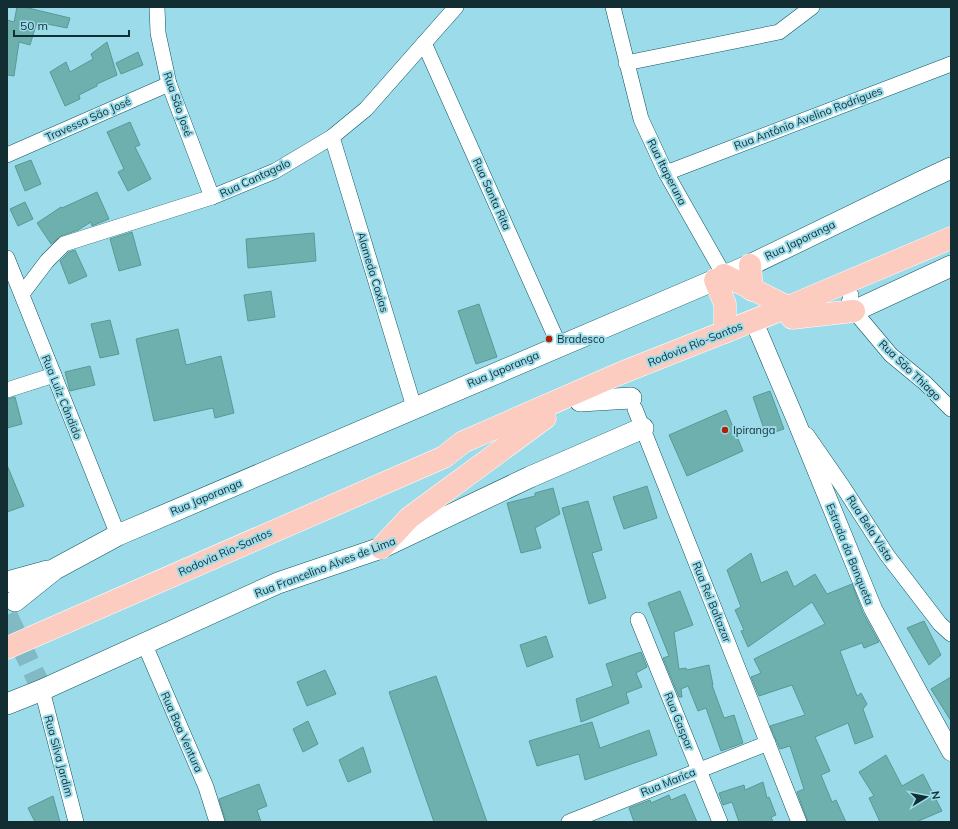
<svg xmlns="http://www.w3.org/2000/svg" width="958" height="829" viewBox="0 0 958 829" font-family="Mulish,sans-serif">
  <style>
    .building { fill: #6eb0ae; stroke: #589997 }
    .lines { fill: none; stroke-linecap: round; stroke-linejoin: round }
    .secondary-tunnel { stroke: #81b9c5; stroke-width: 21; stroke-dasharray: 21 10; stroke-linecap: butt }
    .minor-casing { stroke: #0e5561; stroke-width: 16 }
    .tertiary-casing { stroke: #0e5561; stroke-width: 19 }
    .secondary-casing { stroke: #0e5561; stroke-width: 22 }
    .trunk-casing { stroke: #fff; stroke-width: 23 }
    .minor { stroke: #fff; stroke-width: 15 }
    .tertiary { stroke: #fff; stroke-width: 18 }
    .secondary { stroke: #fff; stroke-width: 21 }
    .trunk { stroke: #fcccc0; stroke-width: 22 }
    .poi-dot { fill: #af2201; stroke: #9cdcea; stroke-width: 1.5 }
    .labels { text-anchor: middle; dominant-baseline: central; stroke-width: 4; stroke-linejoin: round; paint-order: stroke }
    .street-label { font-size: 11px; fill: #132e33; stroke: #9cdcea }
    .poi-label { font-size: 11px; fill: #132e33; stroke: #9cdcea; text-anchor: start }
  </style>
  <rect width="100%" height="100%" fill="#9cdcea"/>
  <g class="building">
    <path d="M 17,7 L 24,7 L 70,18 L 67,28 L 37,22 L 30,45 L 19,42 L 14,76 L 7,75 L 7,20 L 14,22 Z"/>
    <path d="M 107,42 L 117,75 L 97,84 L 97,86 L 79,95 L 80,99 L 65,106 L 50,72 L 66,62 L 70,72 L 93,59 L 91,54 Z"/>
    <path d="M 138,52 L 143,65 L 121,74 L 116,63 Z"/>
    <path d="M 130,122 L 140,145 L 135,147 L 151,179 L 128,191 L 118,172 L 124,169 L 107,132 Z"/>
    <path d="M 31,160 L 41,184 L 25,191 L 15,166 Z"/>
    <path d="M 97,192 L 109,219 L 92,226 L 91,222 L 78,230 L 61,236 L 51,244 L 37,223 L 61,207 L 62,208 Z"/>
    <path d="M 25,202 L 33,219 L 18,226 L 10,209 Z"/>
    <path d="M 132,232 L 141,265 L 119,271 L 110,239 Z"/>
    <path d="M 314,233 L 316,261 L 248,268 L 246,239 Z"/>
    <path d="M 75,250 L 87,276 L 69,284 L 60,261 L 69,252 Z"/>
    <path d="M 271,291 L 275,317 L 248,321 L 244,295 Z"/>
    <path d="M 479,304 L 497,357 L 476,364 L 458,311 Z"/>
    <path d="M 110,320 L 119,354 L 100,358 L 91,324 Z"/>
    <path d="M 178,329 L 186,365 L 221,356 L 234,413 L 215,418 L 213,408 L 154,421 L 136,339 Z"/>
    <path d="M 90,366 L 95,385 L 70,391 L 65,372 Z"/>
    <path d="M 770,391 L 784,429 L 766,435 L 753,397 Z"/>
    <path d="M 15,397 L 22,424 L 7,428 L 7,399 Z"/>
    <path d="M 726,410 L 743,451 L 687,476 L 669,435 Z"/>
    <path d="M 7,465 L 24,506 L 7,512 Z"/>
    <path d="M 647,486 L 657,518 L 624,529 L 613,497 Z"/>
    <path d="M 553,488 L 560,514 L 535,528 L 541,548 L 521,553 L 507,503 L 535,496 L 535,493 Z"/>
    <path d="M 588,501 L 602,550 L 592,553 L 606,598 L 589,604 L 562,508 Z"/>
    <path d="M 751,553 L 761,583 L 787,571 L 794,587 L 815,574 L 827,594 L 852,584 L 863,613 L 879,642 L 864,648 L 862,643 L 840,651 L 857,696 L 861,693 L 867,704 L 863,709 L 873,737 L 855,744 L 848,723 L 815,737 L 830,771 L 821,775 L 832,802 L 836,800 L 846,822 L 808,822 L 797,792 L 804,789 L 790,746 L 780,749 L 770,726 L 805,715 L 792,685 L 759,696 L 751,677 L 761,673 L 754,659 L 825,624 L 812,602 L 748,647 L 741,631 L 744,630 L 735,610 L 741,607 L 727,570 Z"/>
    <path d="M 680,591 L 693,625 L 674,632 L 679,669 L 686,668 L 687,670 L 709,665 L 713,685 L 712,685 L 724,718 L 734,715 L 743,743 L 721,751 L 706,708 L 698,711 L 688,686 L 681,689 L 682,697 L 679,697 L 663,658 L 669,656 L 648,603 Z"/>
    <path d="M 924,621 L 941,655 L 929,665 L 907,628 Z"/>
    <path d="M 546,636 L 553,657 L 527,667 L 520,645 Z"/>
    <path d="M 641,652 L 647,667 L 636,673 L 642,687 L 626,693 L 629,703 L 581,722 L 576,699 L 613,686 L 606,664 Z"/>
    <path d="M 325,670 L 336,694 L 307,706 L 297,682 Z"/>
    <path d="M 436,676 L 487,822 L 434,822 L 389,692 Z"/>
    <path d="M 951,677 L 951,721 L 931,689 Z"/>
    <path d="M 308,721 L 318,744 L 303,752 L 293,729 Z"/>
    <path d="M 592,722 L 600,748 L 649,730 L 657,755 L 585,780 L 579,754 L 537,766 L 529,741 Z"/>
    <path d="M 363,747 L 371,772 L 348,782 L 339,760 Z"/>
    <path d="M 886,755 L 902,786 L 923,774 L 942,811 L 916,822 L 880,822 L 869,798 L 874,796 L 859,772 Z"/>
    <path d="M 763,782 L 767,798 L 769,797 L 776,815 L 771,817 L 773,822 L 739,822 L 732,802 L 723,805 L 719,793 L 744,785 L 745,790 Z"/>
    <path d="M 259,784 L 267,806 L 257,810 L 261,822 L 226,822 L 219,799 Z"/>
    <path d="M 685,794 L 697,822 L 634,822 L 629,808 L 650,800 L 651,803 L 669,795 L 671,800 Z"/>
    <path d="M 53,796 L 60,822 L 35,822 L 28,808 Z"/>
  </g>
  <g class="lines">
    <path class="secondary-tunnel" d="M 7,615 L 42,690"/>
    <defs>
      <g id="minor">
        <path d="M 157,7 L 158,33 L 169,84 L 212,197"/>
        <path d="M 613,7 L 641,119 L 666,173 L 724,275"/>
        <path d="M 424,43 L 559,345"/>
        <path d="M 626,63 L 779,32 L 812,7"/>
        <path d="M 332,137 L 414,407"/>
        <path d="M 7,155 L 169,84"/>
        <path d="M 666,173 L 951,64"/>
        <path d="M 7,258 L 118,535"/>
        <path d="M 22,294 L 47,261 L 64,244 L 212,197 L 275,171 L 332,137 L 366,109 L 456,7"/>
        <path d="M 851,295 L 849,303 L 854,311 L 891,355 L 925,383 L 951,409"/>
        <path d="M 7,390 L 54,375"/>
        <path d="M 635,409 L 799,822"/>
        <path d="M 807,435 L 843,487 L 887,555 L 940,624 L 951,634"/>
        <path d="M 638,620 L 720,822"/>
        <path d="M 144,643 L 206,787 L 217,822"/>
        <path d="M 42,690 L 76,822"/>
        <path d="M 569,822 L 768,743"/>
      </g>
      <path id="tertiary" d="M 758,331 L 795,418 L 873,609 L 951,752"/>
      <g id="secondary">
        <path d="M 854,311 L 951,266"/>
        <path d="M 580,401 L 631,398"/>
        <path d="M 7,582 L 47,571"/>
        <path d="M 15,601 L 55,569 L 118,535 L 750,265 L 921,182 L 951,168"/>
        <path d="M 7,704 L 42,690 L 278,583 L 381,548 L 530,477 L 643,428"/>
      </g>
      <g id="trunk">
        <path d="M 750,265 L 752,290"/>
        <path d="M 724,275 L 788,307"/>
        <path d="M 715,280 L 725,304 L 725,332"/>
        <path d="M 792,318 L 854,311"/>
        <path d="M 381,548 L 409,518 L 545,418"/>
        <path d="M 7,648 L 444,457 L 463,442 L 621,373 L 788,307 L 951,238"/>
      </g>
    </defs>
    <use href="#minor" class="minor-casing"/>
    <use href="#tertiary" class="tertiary-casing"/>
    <use href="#secondary" class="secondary-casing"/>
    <use href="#trunk" class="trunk-casing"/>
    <use href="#minor" class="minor"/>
    <use href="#tertiary" class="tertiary"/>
    <use href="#secondary" class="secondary"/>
    <use href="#trunk" class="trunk"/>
  </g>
  <g class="poi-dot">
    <circle cx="549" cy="339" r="4"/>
    <circle cx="725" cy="430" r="4"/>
  </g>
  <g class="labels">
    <g class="street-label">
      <text transform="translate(178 104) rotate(71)">Rua São José</text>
      <text transform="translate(808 118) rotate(-21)">Rua Antônio Avelino Rodrigues</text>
      <text transform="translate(88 119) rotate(-24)">Travessa São José</text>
      <text transform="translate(667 172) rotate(63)">Rua Itaperuna</text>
      <text transform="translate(255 178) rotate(-25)">Rua Cantagalo</text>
      <text transform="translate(492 194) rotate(66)">Rua Santa Rita</text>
      <text transform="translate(800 240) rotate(-26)">Rua Japoranga</text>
      <text transform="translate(373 272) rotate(73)">Alameda Caxias</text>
      <text transform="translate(695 344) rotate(-22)">Rodovia Rio-Santos</text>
      <text transform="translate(503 369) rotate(-23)">Rua Japoranga</text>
      <text transform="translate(910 370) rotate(44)">Rua São Thiago</text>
      <text transform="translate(62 397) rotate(68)">Rua Luiz Cândido</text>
      <text transform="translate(206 497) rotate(-23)">Rua Japoranga</text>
      <text transform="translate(870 528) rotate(57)">Rua Bela Vista</text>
      <text transform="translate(225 552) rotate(-24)">Rodovia Rio-Santos</text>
      <text transform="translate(850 554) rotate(68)">Estrada da Banqueta</text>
      <text transform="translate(325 567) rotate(-21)">Rua Francelino Alves de Lima</text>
      <text transform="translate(712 602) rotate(68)">Rua Rei Baltazar</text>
      <text transform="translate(679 721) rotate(68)">Rua Gaspar</text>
      <text transform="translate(182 732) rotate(66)">Rua Boa Ventura</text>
      <text transform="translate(59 756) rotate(75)">Rua Silva Jardim</text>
      <text transform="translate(668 782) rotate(-22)">Rua Marica</text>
    </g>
    <g class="poi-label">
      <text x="557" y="339">Bradesco</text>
      <text x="733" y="430">Ipiranga</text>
    </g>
  </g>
  <rect width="958" height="829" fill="none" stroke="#132e33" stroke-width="16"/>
  <g transform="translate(926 797) rotate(80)" stroke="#9cdcea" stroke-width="3" paint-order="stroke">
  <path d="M0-3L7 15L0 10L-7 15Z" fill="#132e33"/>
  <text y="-6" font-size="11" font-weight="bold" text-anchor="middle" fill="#132e33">N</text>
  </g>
  <path d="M14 30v6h115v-6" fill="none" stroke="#132e33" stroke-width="2"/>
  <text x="20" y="30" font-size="12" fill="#132e33" stroke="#9cdcea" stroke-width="3" paint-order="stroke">50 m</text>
</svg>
